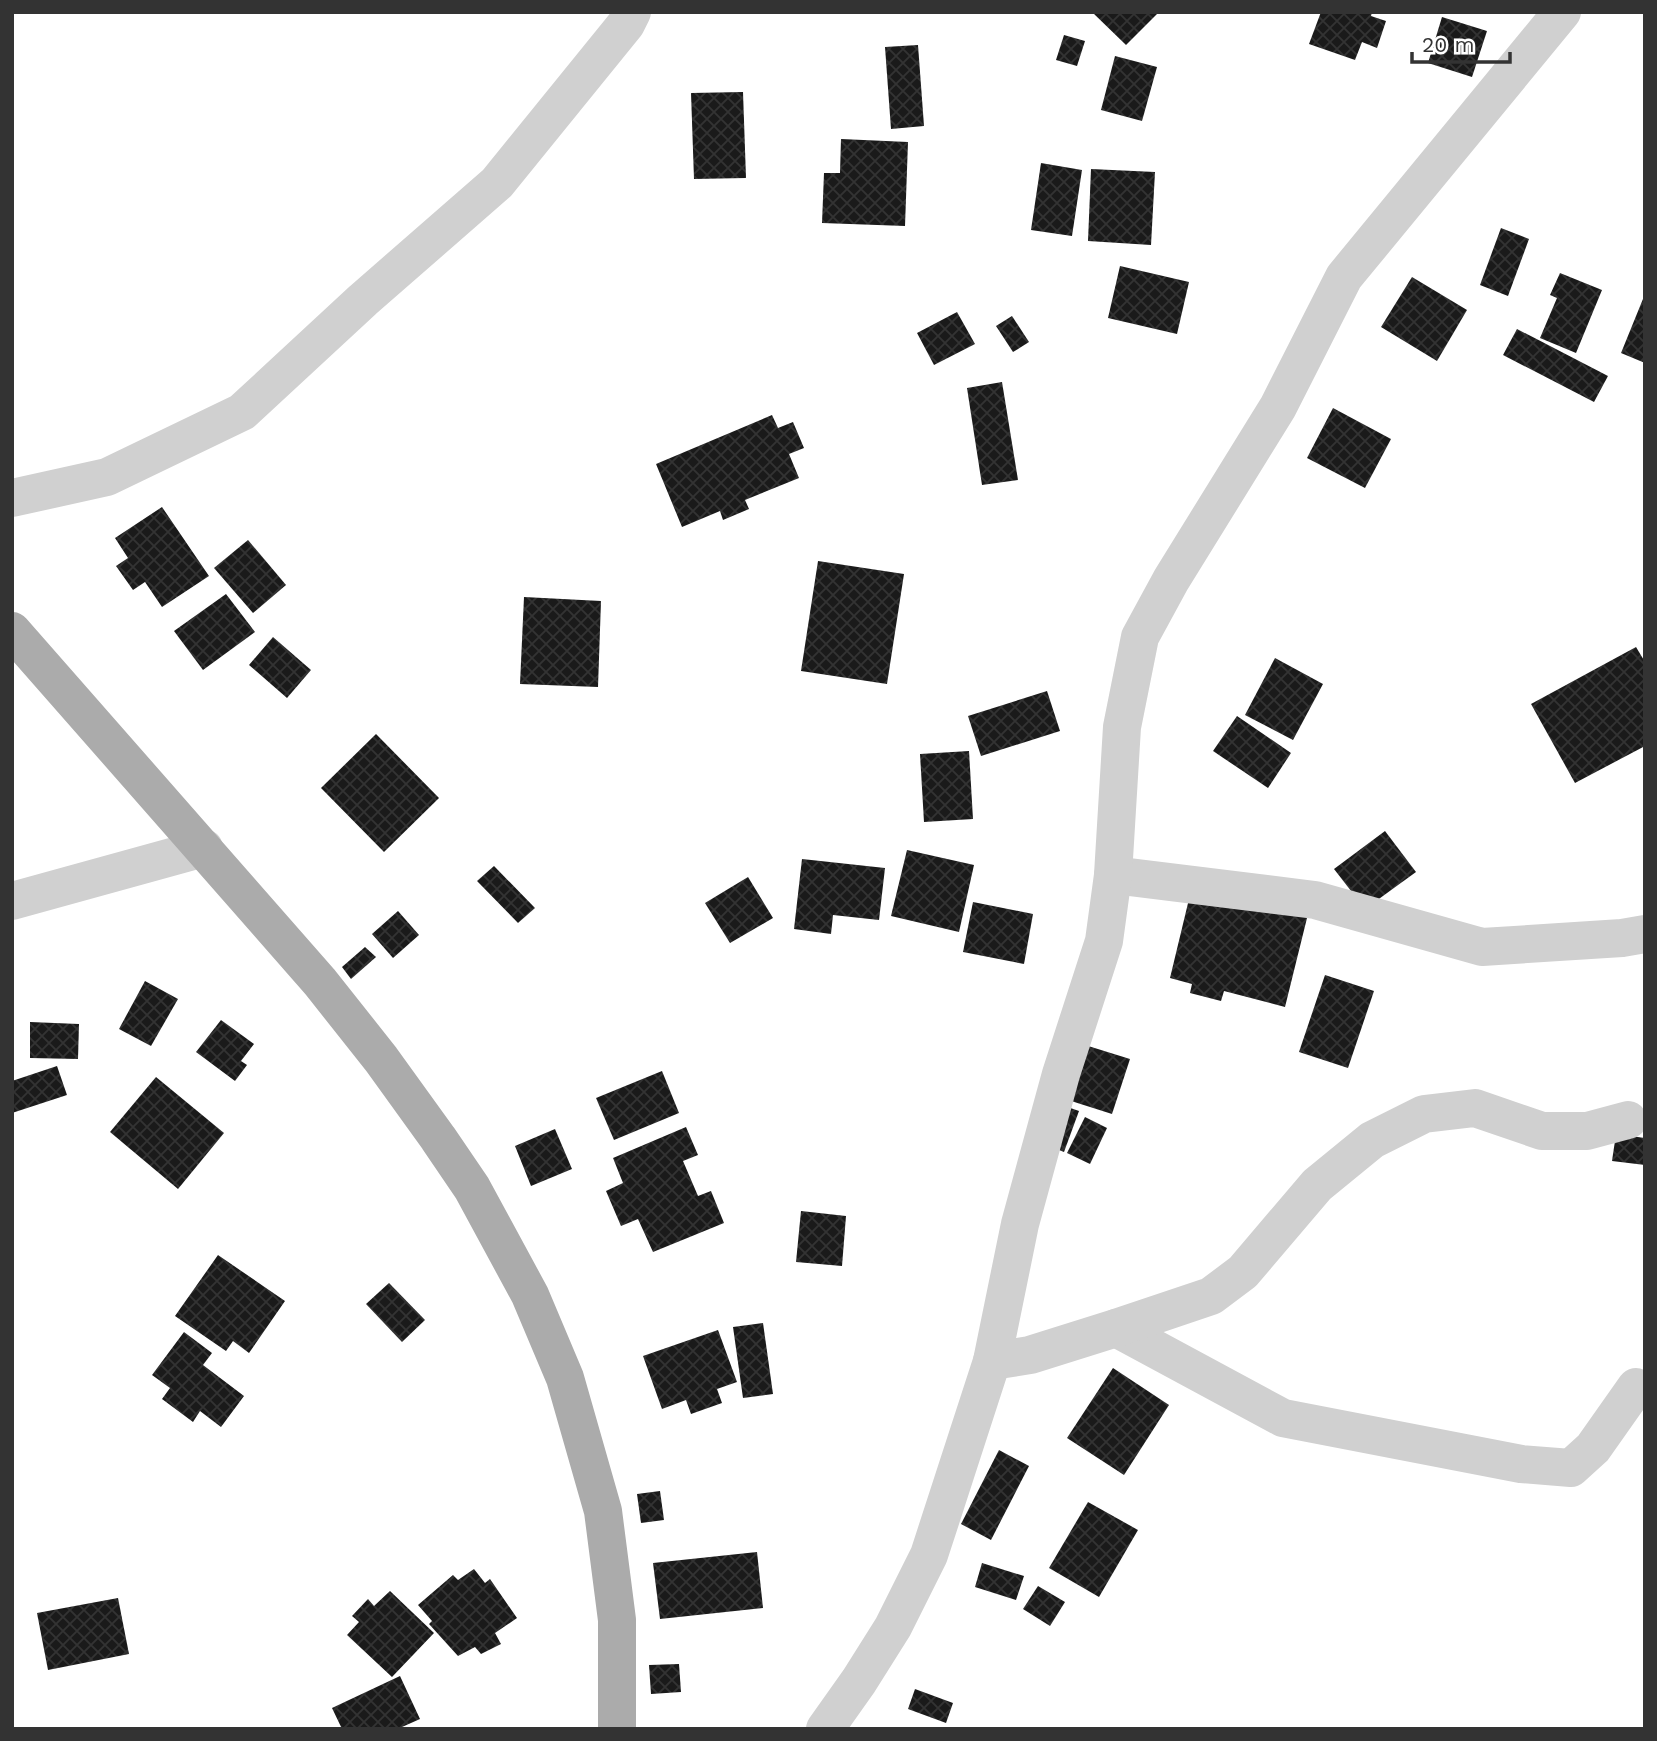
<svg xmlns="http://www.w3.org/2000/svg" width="1657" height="1741" viewBox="0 0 1657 1741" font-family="'Work Sans',sans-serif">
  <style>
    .building { fill: url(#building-cross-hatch) }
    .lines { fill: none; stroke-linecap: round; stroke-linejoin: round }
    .minor { stroke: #d0d0d0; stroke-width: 38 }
    .major { stroke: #ababab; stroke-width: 38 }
  </style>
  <defs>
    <pattern id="building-cross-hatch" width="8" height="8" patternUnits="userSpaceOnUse" patternTransform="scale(1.75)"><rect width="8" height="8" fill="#1a1a1a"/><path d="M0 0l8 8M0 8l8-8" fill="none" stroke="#333"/></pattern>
  </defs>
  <rect width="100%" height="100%" fill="#fff"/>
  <g class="building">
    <path d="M 1092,12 L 1159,12 L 1126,45 Z"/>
    <path d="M 1321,12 L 1372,12 L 1371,16 L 1386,21 L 1377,48 L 1362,42 L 1355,60 L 1309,44 Z"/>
    <path d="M 1442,17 L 1487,31 L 1472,77 L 1428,63 Z"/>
    <path d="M 1064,35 L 1085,41 L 1077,66 L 1056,60 Z"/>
    <path d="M 918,45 L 924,126 L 891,129 L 885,47 Z"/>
    <path d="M 1115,56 L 1157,67 L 1142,121 L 1101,110 Z"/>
    <path d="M 743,92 L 746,178 L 694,179 L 691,93 Z"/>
    <path d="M 841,139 L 908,142 L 905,226 L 822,223 L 824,173 L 840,173 Z"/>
    <path d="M 1041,163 L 1082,170 L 1072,236 L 1031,230 Z"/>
    <path d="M 1091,169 L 1155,172 L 1151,245 L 1088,241 Z"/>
    <path d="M 1501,228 L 1529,239 L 1508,296 L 1480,285 Z"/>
    <path d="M 1120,266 L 1189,282 L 1177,334 L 1108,318 Z"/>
    <path d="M 1560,273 L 1602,290 L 1576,353 L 1540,338 L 1557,298 L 1550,295 Z"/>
    <path d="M 1412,277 L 1467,310 L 1437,361 L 1381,327 Z"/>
    <path d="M 1645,294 L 1645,363 L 1621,353 Z"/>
    <path d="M 957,312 L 975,344 L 934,365 L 917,333 Z"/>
    <path d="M 1012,316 L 1029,342 L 1013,352 L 996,326 Z"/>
    <path d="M 1517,329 L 1608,376 L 1594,402 L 1503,355 Z"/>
    <path d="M 1002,382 L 1018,480 L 982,485 L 967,388 Z"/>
    <path d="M 1333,408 L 1391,439 L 1365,488 L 1307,458 Z"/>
    <path d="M 772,415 L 778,428 L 793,422 L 804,448 L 789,454 L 799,478 L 745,500 L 749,509 L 723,520 L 720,511 L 682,527 L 656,464 Z"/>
    <path d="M 162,507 L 209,576 L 162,607 L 145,582 L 133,590 L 116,566 L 128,558 L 115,538 Z"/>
    <path d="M 248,540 L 286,585 L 253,613 L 214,568 Z"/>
    <path d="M 818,561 L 904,574 L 887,684 L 801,671 Z"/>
    <path d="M 226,594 L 255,632 L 203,670 L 174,631 Z"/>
    <path d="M 524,597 L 601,601 L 598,687 L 520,684 Z"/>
    <path d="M 273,637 L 311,670 L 287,698 L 249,665 Z"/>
    <path d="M 1636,647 L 1645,662 L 1645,746 L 1575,783 L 1531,704 Z"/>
    <path d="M 1275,658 L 1323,684 L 1293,740 L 1245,715 Z"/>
    <path d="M 1047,691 L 1060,731 L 981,756 L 968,716 Z"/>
    <path d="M 1237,716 L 1291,753 L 1268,788 L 1213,751 Z"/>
    <path d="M 376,734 L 439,798 L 384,852 L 321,788 Z"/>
    <path d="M 969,751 L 973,819 L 924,822 L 920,754 Z"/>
    <path d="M 1385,831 L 1416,872 L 1365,909 L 1334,869 Z"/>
    <path d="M 907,850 L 974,865 L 959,932 L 891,916 Z"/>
    <path d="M 802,859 L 885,868 L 879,920 L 833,915 L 831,934 L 794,929 Z"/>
    <path d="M 494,866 L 535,908 L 518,923 L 477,881 Z"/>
    <path d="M 748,877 L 773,918 L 730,943 L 705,903 Z"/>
    <path d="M 1189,899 L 1308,914 L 1285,1007 L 1224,991 L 1221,1001 L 1190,993 L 1192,984 L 1170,978 Z"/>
    <path d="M 973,902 L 1033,914 L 1024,964 L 963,952 Z"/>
    <path d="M 398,911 L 419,935 L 393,958 L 372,934 Z"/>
    <path d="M 365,947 L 376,957 L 351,979 L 342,967 Z"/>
    <path d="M 1325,975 L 1374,991 L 1348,1068 L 1299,1052 Z"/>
    <path d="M 145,981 L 178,999 L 151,1046 L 119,1029 Z"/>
    <path d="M 221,1020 L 254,1044 L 241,1061 L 247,1065 L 235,1081 L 196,1052 Z"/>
    <path d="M 30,1022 L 79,1024 L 78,1059 L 30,1058 Z"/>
    <path d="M 1085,1045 L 1130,1059 L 1112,1114 L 1068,1100 Z"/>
    <path d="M 57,1066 L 67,1095 L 12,1113 L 12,1081 Z"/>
    <path d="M 662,1071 L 679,1113 L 614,1140 L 596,1098 Z"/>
    <path d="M 156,1077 L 224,1133 L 178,1189 L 110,1132 Z"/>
    <path d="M 1062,1105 L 1079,1111 L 1064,1152 L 1046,1145 Z"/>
    <path d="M 1085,1117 L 1107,1128 L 1090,1164 L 1067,1153 Z"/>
    <path d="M 686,1127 L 698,1155 L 683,1161 L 698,1196 L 711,1191 L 724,1223 L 653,1252 L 638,1219 L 621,1226 L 606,1191 L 623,1183 L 613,1158 Z"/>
    <path d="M 555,1129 L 572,1169 L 531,1186 L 515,1146 Z"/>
    <path d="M 1616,1134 L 1645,1138 L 1645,1165 L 1612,1161 Z"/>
    <path d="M 801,1211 L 846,1216 L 842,1266 L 796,1262 Z"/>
    <path d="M 218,1255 L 285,1301 L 249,1353 L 233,1341 L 226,1351 L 175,1316 Z"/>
    <path d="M 389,1283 L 425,1320 L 402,1342 L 366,1304 Z"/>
    <path d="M 763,1323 L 773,1394 L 743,1398 L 733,1327 Z"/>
    <path d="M 718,1330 L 737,1382 L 717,1389 L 722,1403 L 691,1414 L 686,1400 L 662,1409 L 643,1356 Z"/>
    <path d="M 184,1332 L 212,1353 L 203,1365 L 244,1396 L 221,1427 L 200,1411 L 193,1422 L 162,1399 L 170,1388 L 152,1375 Z"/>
    <path d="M 1113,1368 L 1169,1405 L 1124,1475 L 1067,1438 Z"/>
    <path d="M 999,1450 L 1029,1466 L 991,1540 L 961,1524 Z"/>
    <path d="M 660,1491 L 664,1520 L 641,1523 L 637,1494 Z"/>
    <path d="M 1088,1502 L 1138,1530 L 1099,1597 L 1049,1568 Z"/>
    <path d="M 757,1552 L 763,1608 L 660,1619 L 653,1563 Z"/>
    <path d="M 982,1563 L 1024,1576 L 1016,1600 L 975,1587 Z"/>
    <path d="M 474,1569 L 485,1583 L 490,1579 L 517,1618 L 495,1633 L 501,1644 L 481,1654 L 475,1647 L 458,1656 L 429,1624 L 432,1621 L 418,1605 L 453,1575 L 458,1580 Z"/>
    <path d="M 1038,1586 L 1065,1602 L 1050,1626 L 1023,1609 Z"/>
    <path d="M 390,1591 L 434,1633 L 392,1677 L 347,1635 L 359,1622 L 352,1616 L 368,1599 L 374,1606 Z"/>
    <path d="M 118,1598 L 129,1654 L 48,1670 L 37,1613 Z"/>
    <path d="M 679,1664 L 681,1692 L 651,1694 L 649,1665 Z"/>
    <path d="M 400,1676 L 420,1719 L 402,1727 L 403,1729 L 342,1729 L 332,1708 Z"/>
    <path d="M 915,1689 L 953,1703 L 946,1723 L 908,1709 Z"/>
  </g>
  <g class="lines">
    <g class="minor">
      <path d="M 12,498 L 107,477 L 242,412 L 363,300 L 497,183 L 626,24 L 632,12"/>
      <path d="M 1113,875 L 1315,900 L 1482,947 L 1622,938 L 1645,934"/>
      <path d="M 12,901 L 204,848"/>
      <path d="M 1116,1328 L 1283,1418 L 1521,1464 L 1571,1468 L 1593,1448 L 1636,1387"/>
      <path d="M 992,1361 L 1030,1355 L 1116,1328 L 1211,1296 L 1243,1272 L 1317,1185 L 1372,1140 L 1424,1114 L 1475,1108 L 1542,1131 L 1587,1131 L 1628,1120"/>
      <path d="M 825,1729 L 859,1681 L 893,1627 L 929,1555 L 992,1361 L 1020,1224 L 1061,1074 L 1104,941 L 1113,875 L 1122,727 L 1140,637 L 1171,580 L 1278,407 L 1344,277 L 1562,12"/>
    </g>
    <path class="major" d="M 12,631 L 320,982 L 381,1059 L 438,1138 L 472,1188 L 530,1295 L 565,1378 L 603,1511 L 617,1620 L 617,1729"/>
  </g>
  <rect width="1657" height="1741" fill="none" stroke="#333333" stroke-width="28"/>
  <path d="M1412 52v10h98v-10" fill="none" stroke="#333333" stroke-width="3.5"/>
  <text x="1422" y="52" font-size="21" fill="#333333" stroke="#ffffff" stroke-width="5" paint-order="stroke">20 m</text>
</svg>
